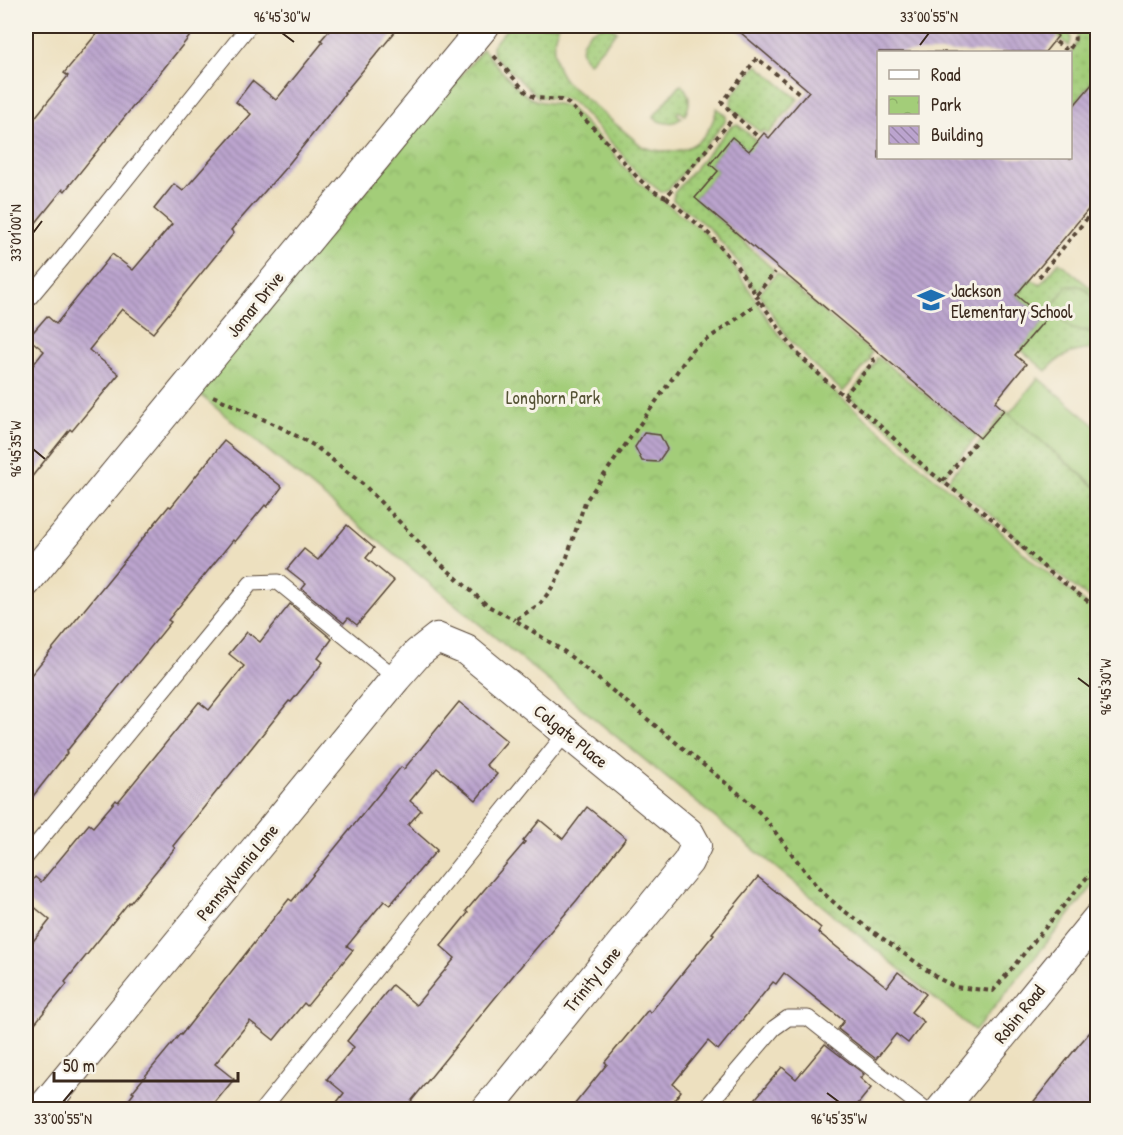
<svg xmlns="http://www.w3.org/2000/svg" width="1123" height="1135" viewBox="0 0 1123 1135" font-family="'Patrick Hand',sans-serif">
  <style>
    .grass { fill: url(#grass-dots); stroke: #6f7c4c; stroke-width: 1.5 }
    .park { fill: url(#park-crowns); stroke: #6f7c4c; stroke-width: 1.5 }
    .pitch { fill: #a3cd79; stroke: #6f7c4c; stroke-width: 1.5 }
    .building { fill: url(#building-back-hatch) }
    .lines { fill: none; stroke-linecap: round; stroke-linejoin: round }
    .service-casing { stroke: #564536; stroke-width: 17 }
    .minor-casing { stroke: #564536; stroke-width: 32 }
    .path { stroke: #564536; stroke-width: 4; stroke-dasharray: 4.5 4.5; stroke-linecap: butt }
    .service { stroke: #fff; stroke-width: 15 }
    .minor { stroke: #fff; stroke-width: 30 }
    .ticks { fill: none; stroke: #3b2a1e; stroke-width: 2 }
    .labels { text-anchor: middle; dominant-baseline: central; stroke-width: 6; stroke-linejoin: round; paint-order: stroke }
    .poi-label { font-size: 18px; fill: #3b2a1e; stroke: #f7f3e8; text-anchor: start }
    .street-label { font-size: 18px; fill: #3b2a1e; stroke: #f7f3e8 }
    .park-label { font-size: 18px; fill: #555335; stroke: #f7f3e8 }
    .neatline { fill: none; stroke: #3b2a1e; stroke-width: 2 }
    .ticks-label { font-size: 15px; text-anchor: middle; fill: #3b2a1e }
  </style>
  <defs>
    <pattern id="grass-dots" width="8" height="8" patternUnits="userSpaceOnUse" patternTransform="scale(1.5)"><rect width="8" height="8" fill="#a3cd79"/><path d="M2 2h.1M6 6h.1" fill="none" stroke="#8db068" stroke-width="1.8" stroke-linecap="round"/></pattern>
    <pattern id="park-crowns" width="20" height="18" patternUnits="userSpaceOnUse" patternTransform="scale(1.5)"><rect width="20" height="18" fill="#a3cd79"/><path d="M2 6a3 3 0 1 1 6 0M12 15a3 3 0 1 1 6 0" fill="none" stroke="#8db068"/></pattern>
    <pattern id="building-back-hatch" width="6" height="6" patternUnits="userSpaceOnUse" patternTransform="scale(1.5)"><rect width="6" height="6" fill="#bba4ce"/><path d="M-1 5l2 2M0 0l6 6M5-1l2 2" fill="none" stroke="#9986a7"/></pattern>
  </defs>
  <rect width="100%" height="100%" fill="#f7f3e8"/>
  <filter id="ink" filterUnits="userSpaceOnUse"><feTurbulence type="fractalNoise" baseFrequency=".0167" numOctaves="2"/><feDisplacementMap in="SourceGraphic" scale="12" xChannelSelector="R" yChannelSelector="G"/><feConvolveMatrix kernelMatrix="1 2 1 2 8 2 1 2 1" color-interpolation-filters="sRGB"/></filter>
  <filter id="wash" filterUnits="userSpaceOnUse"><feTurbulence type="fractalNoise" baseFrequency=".008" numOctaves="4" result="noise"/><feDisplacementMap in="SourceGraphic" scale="24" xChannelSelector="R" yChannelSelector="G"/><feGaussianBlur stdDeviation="1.35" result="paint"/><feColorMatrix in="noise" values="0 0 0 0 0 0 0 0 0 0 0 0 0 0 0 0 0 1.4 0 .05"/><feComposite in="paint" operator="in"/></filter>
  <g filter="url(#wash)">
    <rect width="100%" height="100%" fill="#ede0bf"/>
    <g class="grass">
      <path d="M 509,26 L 559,26 C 549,45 554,67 567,83 L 643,147 C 680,159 708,146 717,108 L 726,116 L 725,122 L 669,189 L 661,192 L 633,169 L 620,152 L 577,106 L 570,101 L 562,98 L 538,97 L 494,56 L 492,46 Z"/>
      <path d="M 604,26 L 610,27 L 617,31 L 589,63 C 573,49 585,30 604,26 Z"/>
      <path d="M 1046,26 L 1062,26 C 1069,32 1074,36 1069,46 Z"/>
      <path d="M 1071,26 L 1091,26 L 1098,75 L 1071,107 L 1071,53 L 1076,45 L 1078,39 L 1077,33 Z"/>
      <path d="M 757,65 L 798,99 L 768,134 L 763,130 L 761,133 L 732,108 L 731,102 L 732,96 Z"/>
      <path d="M 682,85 C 691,95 691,104 685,115 L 679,111 L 677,114 L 682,118 C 673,124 663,125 654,118 L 654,116 L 679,86 Z"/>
      <path d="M 737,124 L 763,146 L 754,156 L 732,138 L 710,164 L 718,171 L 695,198 L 774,270 L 757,291 L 754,289 L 738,262 L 710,229 L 673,200 L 674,193 L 730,127 Z"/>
      <path d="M 1059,262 L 1097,293 L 1097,346 C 1091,350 1086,350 1079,351 C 1065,353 1055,361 1046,371 L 1020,349 L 1045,320 L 1016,295 L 1030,278 L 1040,285 Z"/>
      <path d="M 777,273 L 872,353 L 869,357 L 871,359 L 843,392 L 811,363 L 788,338 L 759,294 Z"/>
      <path d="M 876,358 L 879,358 L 977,436 L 943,478 L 929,467 L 892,431 L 848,397 L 876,362 Z"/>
      <path d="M 1006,411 L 1094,486 L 1097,483 L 1097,604 L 1041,562 L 1000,522 L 947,481 Z"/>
    </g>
    <g class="park">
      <path d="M 483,49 C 496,63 520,97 538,101 C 549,104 559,102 570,108 L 612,151 L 623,166 L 637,181 L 705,233 L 726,255 L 754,297 L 773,327 L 796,356 L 827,386 L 895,443 L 925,470 L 994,525 L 1032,561 L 1097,612 L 1097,881 L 975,1031 L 199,394 Z"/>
      <path d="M 1067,286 C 1072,286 1078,286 1082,287 C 1095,293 1098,314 1097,326 L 1092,332 L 1072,329 L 1057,315 L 1050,316 L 1048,312 Z"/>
    </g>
    <path class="pitch" d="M 1038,378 L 1097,427 L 1098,483 L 1095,486 L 1009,414 Z"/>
    <g id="blocks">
      <g class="building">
        <path d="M 103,26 L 198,26 L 65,191 L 63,189 L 26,235 L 26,129 L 68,76 L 64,73 Z"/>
        <path d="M 333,26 L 400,26 L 344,93 L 345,94 L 287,166 L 231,230 L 234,233 L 153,333 L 122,309 L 89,350 L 119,374 L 72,431 L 70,429 L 26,484 L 26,374 L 44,351 L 28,338 L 47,316 L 56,324 L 112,254 L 133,270 L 172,224 L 154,209 L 174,184 L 183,191 L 251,114 L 236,102 L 252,81 L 276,100 L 323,42 L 321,40 Z"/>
        <path d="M 733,26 L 1046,26 L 1058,36 L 1045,52 L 879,52 L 879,158 L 1071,158 L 1071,109 L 1098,77 L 1098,198 L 1016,295 L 1045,320 L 1015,355 L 1026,364 L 995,402 L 1004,410 L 980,438 L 695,198 L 718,171 L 710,164 L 732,137 L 749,151 L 764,133 L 769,138 L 809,91 Z"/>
        <path d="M 644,433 L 660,435 L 667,449 L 658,462 L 642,461 L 635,447 Z"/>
        <path d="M 224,441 L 282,487 L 267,507 L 265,505 L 235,542 L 233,540 L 168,620 L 171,622 L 66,752 L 67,753 L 26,805 L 26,681 L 169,506 L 171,507 Z"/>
        <path d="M 347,525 L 374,548 L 366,558 L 394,581 L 357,625 L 348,618 L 344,623 L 302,589 L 306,584 L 287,569 L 304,549 L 318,560 Z"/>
        <path d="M 290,604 L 332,639 L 318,658 L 323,662 L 291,702 L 289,701 L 173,846 L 175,848 L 130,903 L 129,902 L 65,982 L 67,984 L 26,1034 L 26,950 L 50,920 L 26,900 L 26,890 L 35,877 L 41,882 L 89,824 L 93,827 L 116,800 L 118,802 L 199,702 L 209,710 L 244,666 L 229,654 L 247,632 L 260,642 Z"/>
        <path d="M 459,702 L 507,741 L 486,765 L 497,774 L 476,800 L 437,768 L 410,801 L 421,810 L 408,825 L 437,850 L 390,905 L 384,901 L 347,946 L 353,950 L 307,1006 L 304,1003 L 274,1040 L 250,1021 L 215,1064 L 234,1079 L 209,1110 L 121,1110 L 134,1093 L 132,1092 L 180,1034 L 181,1035 L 289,899 L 292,901 L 401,767 L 404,769 Z"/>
        <path d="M 587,807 L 626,838 L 577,900 L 516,972 L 404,1110 L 331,1110 L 344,1093 L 327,1079 L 354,1047 L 347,1041 L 392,985 L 416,1005 L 455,958 L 441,946 L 468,913 L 466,911 L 525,842 L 523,841 L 540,820 L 563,839 Z"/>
        <path d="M 758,877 L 821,928 L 818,932 L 887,987 L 898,972 L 926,994 L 911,1012 L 924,1022 L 908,1043 L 896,1034 L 876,1059 L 838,1029 L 844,1021 L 784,973 L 776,984 L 773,982 L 718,1050 L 708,1041 L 673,1084 L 681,1091 L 667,1110 L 570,1110 L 607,1064 L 605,1062 L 648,1010 L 650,1013 L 714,934 L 712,933 Z"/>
        <path d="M 1098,1023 L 1098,1110 L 1027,1110 L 1077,1047 Z"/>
        <path d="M 825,1044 L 864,1074 L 860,1078 L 871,1088 L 853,1110 L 746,1110 L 782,1067 L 796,1079 Z"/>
      </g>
    </g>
  </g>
  <g filter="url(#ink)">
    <use href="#blocks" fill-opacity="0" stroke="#564536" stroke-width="1.5"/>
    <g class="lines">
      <defs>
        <g id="service">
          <path d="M 26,302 L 62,259 L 249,26"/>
          <path d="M 26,857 L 251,583 L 278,582 L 396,678"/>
          <path d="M 262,1110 L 566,733"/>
          <path d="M 704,1110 L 774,1028 L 788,1018 L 808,1018 L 925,1110"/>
        </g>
        <g id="minor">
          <path d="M 26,582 L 484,26"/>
          <path d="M 41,1110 L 396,678 L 418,653 L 437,638 L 466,650 L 689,833 L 696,846 L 688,862 L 486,1110"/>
          <path d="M 941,1110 L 1098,918"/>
        </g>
      </defs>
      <use href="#service" class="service-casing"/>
      <use href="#minor" class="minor-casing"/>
      <g class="path">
        <path d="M 1094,26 L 1098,65"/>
        <path d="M 1056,42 L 1068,51 C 1077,38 1078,37 1066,26"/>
        <path d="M 494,56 L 527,93 L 536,98 L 561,100 L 569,104 C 582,117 596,130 609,144 C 626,163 641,188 666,197 L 735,116"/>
        <path d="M 756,135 L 722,103 L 757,58 L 799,93"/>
        <path d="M 666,197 L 709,234 L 736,265 L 756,295 L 775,272"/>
        <path d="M 1039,277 L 1098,205"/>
        <path d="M 756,295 L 795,351 L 822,377 L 844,396 L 874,361 L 872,357"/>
        <path d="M 760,301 L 734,321 L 693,349 L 585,502 L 567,557 L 556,581 L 549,592 L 540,604 L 515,620 L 565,652 L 743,797 L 763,816 L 818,888 L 840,908 L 938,978 L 955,987 L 993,991 L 1098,864"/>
        <path d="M 213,396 L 280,427 L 315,446 L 365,486 L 432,556 L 488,606 L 515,620"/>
        <path d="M 844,396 L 877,423 L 929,471 L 992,519 L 1046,569 L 1098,609"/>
        <path d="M 943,481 L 977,440"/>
      </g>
      <use href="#service" class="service"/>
      <use href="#minor" class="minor"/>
    </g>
  </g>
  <path class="ticks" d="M 282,33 L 294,42M 920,45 L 929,33M 33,233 L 42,221M 33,449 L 45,459M 1078,678 L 1090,687M 827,1093 L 839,1102M 63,1102 L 73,1090"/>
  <defs>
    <symbol id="school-bare" viewBox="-9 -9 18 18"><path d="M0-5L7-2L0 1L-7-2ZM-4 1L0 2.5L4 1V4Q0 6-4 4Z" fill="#1f6fb2" stroke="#f7f3e8" stroke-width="2.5" paint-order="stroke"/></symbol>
  </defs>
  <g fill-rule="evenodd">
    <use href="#school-bare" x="912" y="281" width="38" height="38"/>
  </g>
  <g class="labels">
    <g class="poi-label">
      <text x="951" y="290">Jackson<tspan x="951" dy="21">Elementary School</tspan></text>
    </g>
    <g class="street-label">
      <text transform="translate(255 304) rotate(-51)">Jomar Drive</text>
      <text transform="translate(571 736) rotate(39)">Colgate Place</text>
      <text transform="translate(237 872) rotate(-51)">Pennsylvania Lane</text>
      <text transform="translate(592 979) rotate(-51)">Trinity Lane</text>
      <text transform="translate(1019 1014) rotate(-51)">Robin Road</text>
    </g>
    <g class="park-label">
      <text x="553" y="397">Longhorn Park</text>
    </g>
  </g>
  <rect width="1123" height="1135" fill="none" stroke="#f7f3e8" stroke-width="66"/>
  <rect x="877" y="51" width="195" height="108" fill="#f7f3e8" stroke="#aca397" stroke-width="1.5"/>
  <rect x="889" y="70" width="30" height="9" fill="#ffffff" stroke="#aca397" stroke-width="1.5"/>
  <text x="931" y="81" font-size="18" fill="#3b2a1e">Road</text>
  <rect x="889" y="96" width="30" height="18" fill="url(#park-crowns)" stroke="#aca397" stroke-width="1.5"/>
  <text x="931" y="111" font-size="18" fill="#3b2a1e">Park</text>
  <rect x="889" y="126" width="30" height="18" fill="url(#building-back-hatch)" stroke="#aca397" stroke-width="1.5"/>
  <text x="931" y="141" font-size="18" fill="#3b2a1e">Building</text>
  <path d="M54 1072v9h184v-9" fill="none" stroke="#3b2a1e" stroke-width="3"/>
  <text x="63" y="1072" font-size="18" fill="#3b2a1e" stroke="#f7f3e8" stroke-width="4.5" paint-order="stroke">50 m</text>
  <rect x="33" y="33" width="1057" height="1069" class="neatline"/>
  <g class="ticks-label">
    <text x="282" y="22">96°45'30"W</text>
    <text x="929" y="22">33°00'55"N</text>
    <text transform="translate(16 233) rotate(-90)" y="5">33°01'00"N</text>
    <text transform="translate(16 449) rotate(-90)" y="5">96°45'35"W</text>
    <text transform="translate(1106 687) rotate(-90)" y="5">96°45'30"W</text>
    <text x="63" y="1124">33°00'55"N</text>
    <text x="839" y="1124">96°45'35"W</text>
  </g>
</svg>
